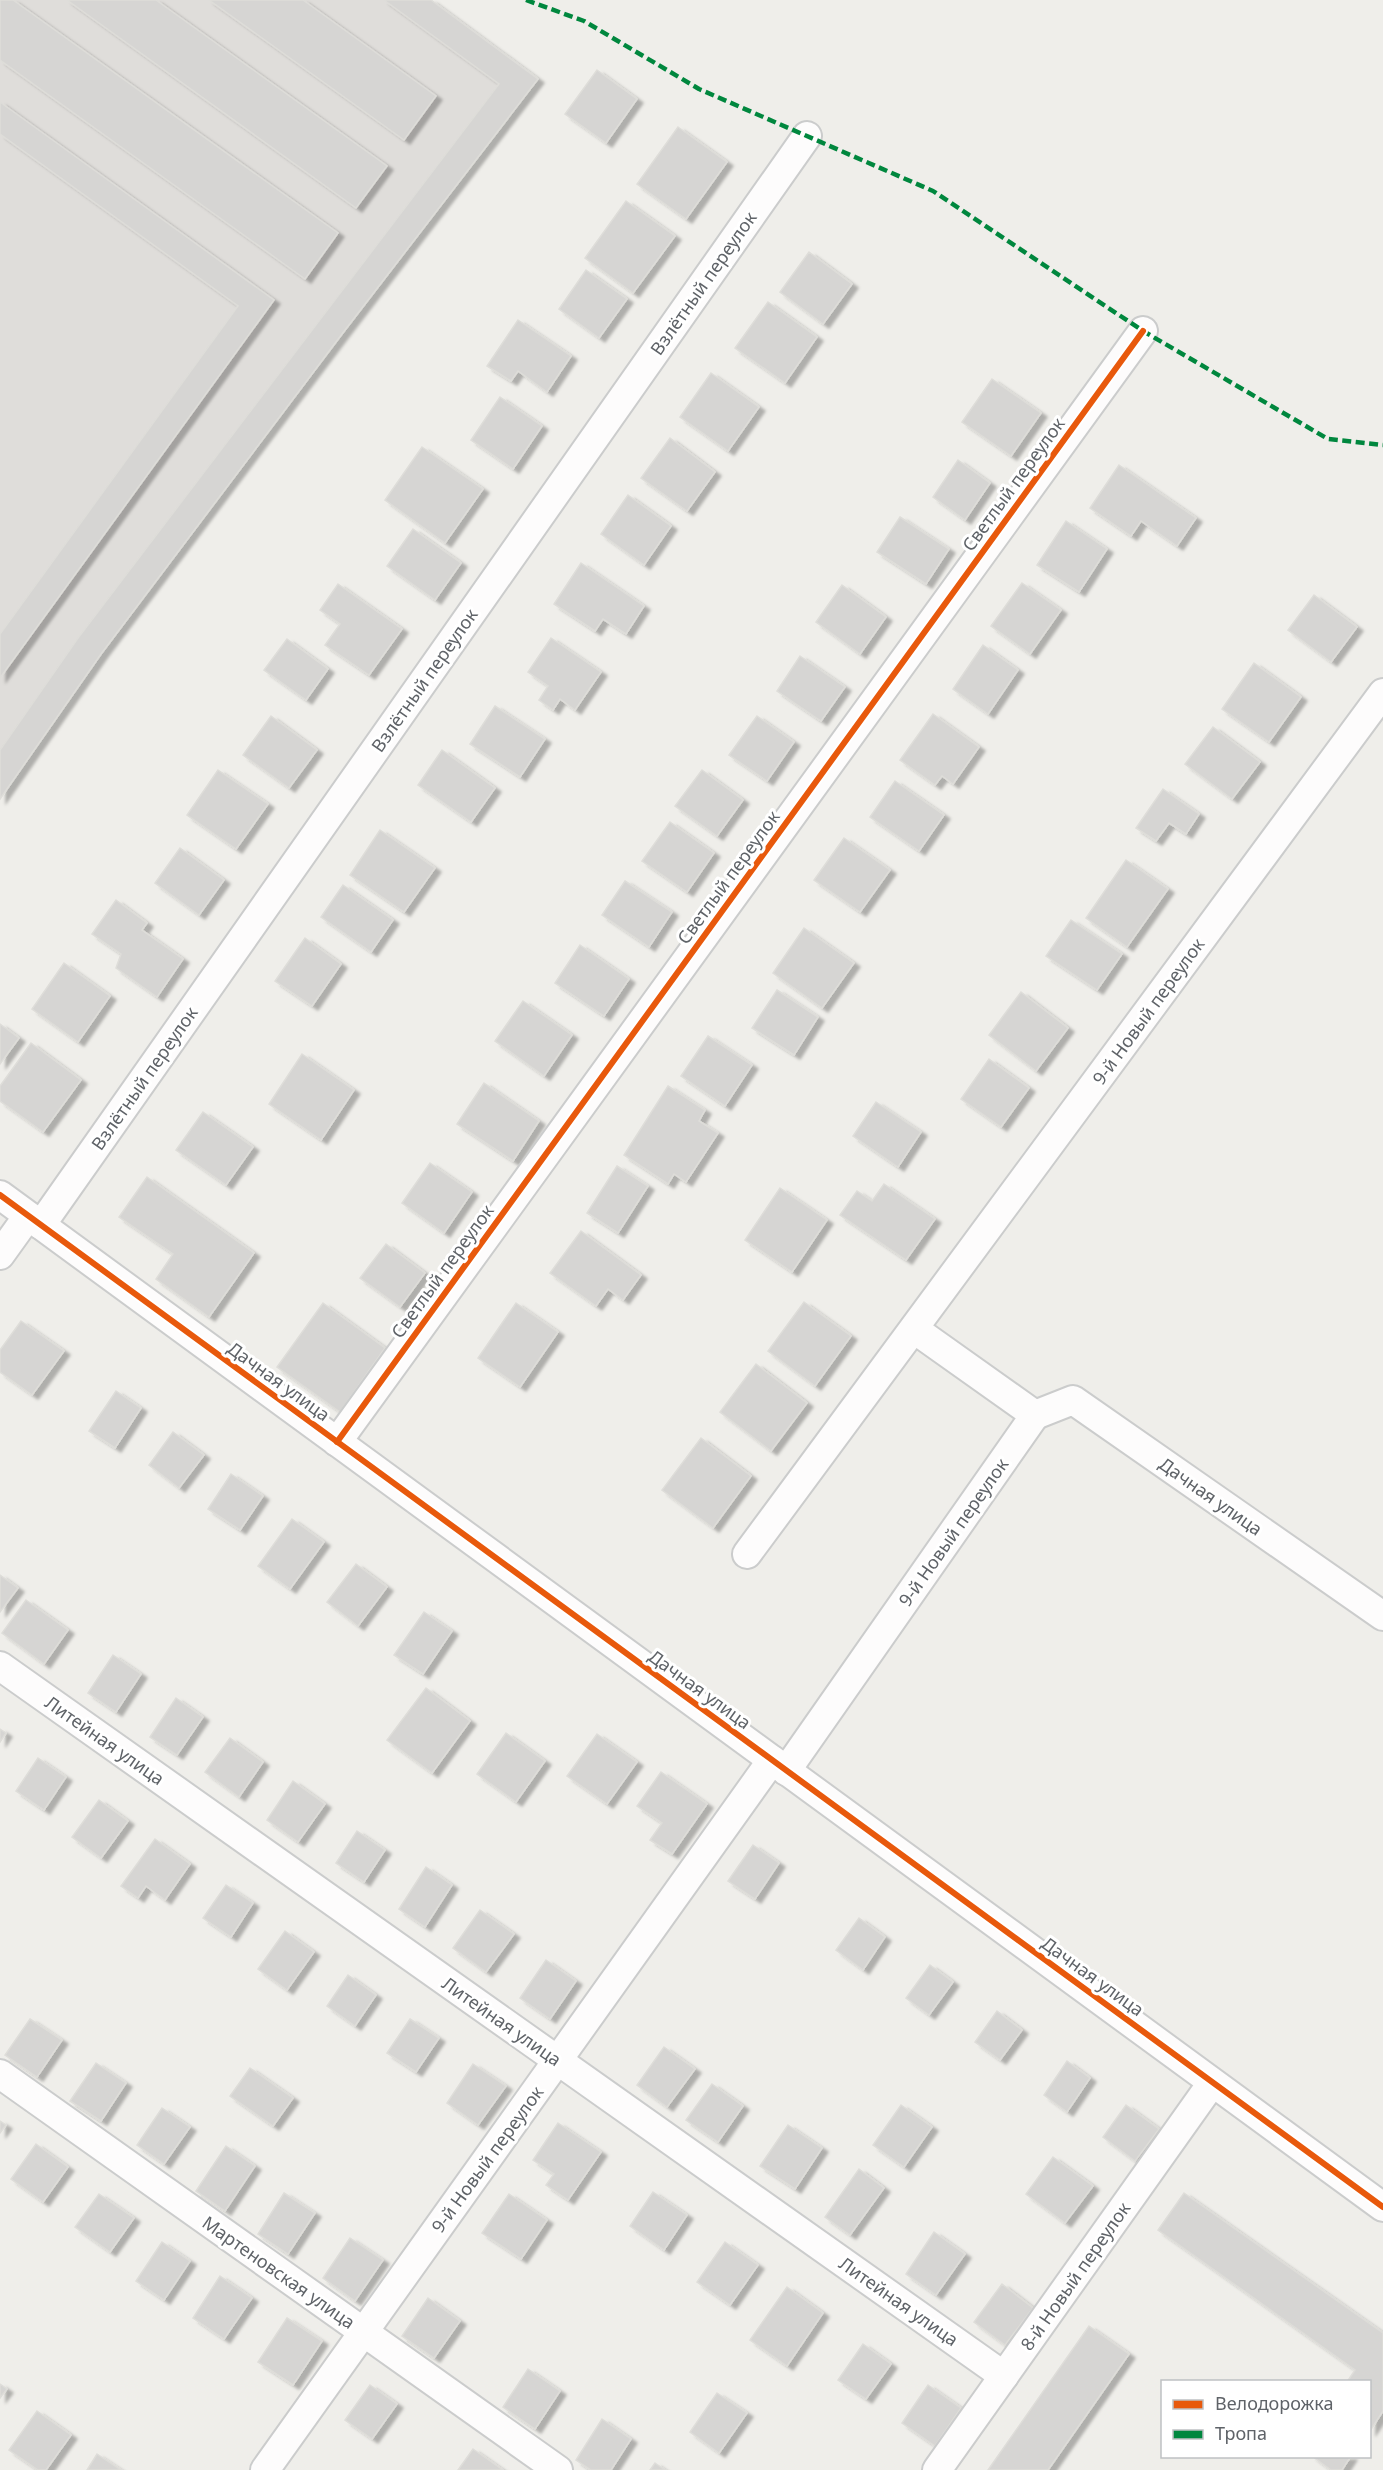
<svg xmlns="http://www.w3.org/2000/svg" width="1383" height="2470" viewBox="0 0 1383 2470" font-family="'Noto Sans',sans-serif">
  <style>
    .industrial { fill: #dfddda }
    .building { fill: #d6d5d3; stroke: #deddd9; stroke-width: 1.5; filter: url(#shadow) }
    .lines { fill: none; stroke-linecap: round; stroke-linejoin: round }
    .minor-casing { stroke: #cbcccc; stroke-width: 32 }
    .minor { stroke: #fdfcfc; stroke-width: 28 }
    .quiet { stroke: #00873e; stroke-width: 4.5; stroke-dasharray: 9 4.5; stroke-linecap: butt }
    .cycleway-casing { stroke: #fff; stroke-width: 10 }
    .cycleway { stroke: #e8590c; stroke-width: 6 }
    .labels { text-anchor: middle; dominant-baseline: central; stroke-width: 6; stroke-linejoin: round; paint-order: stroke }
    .street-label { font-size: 18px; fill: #5f6368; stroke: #fff }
  </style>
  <defs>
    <filter id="shadow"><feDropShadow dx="6" dy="4" stdDeviation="1.5" flood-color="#0004"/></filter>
  </defs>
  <rect width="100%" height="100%" fill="#efeeea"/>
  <path class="industrial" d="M 0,0 L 431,0 L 538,79 L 342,334 L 101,654 L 0,799 Z"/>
  <g class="building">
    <path d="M 0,0 L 13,0 L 338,233 L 305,279 L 0,60 Z"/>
    <path d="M 67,0 L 156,0 L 387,166 L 356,208 Z"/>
    <path d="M 209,0 L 303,0 L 436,96 L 404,140 Z"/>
    <path d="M 384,0 L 431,0 L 538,79 L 342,334 L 101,654 L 0,799 L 0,750 L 78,638 L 499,84 Z"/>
    <path d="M 597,70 L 637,99 L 606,143 L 565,114 Z"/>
    <path d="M 0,102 L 274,300 L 0,678 L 0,634 L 238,306 L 0,134 Z"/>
    <path d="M 678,127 L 727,162 L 686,219 L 637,184 Z"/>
    <path d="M 626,201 L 675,236 L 633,293 L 585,258 Z"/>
    <path d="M 809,252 L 852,284 L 823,324 L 780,292 Z"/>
    <path d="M 586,270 L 627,299 L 599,338 L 559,309 Z"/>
    <path d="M 768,302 L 817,337 L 785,383 L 735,348 Z"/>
    <path d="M 518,320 L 571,356 L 547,392 L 518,371 L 511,381 L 487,366 Z"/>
    <path d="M 711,373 L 759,407 L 728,451 L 680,417 Z"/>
    <path d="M 992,379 L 1041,413 L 1011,456 L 962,422 Z"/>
    <path d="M 500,397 L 542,426 L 513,469 L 471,440 Z"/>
    <path d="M 670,438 L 715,472 L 687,511 L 641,478 Z"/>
    <path d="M 422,447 L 483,489 L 445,543 L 385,500 Z"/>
    <path d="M 958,460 L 990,483 L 965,520 L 933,497 Z"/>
    <path d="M 1119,465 L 1196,518 L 1177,546 L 1141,521 L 1131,536 L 1090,508 Z"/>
    <path d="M 628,495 L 671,526 L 644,565 L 601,534 Z"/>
    <path d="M 900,517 L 949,549 L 926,584 L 877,552 Z"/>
    <path d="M 1066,521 L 1107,549 L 1079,592 L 1037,565 Z"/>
    <path d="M 413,529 L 461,563 L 435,600 L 387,566 Z"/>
    <path d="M 581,563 L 644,606 L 626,634 L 603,619 L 595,631 L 554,604 Z"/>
    <path d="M 1022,583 L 1061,610 L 1030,654 L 991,626 Z"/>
    <path d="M 338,584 L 402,629 L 369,675 L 325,645 L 340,624 L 320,610 Z"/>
    <path d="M 842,585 L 886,617 L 860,654 L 816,622 Z"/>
    <path d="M 1314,595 L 1357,627 L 1331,662 L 1288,630 Z"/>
    <path d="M 551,638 L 601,672 L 575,710 L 560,699 L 553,710 L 539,700 L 548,686 L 528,672 Z"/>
    <path d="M 287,639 L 328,669 L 306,700 L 264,670 Z"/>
    <path d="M 983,645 L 1018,670 L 988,714 L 953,689 Z"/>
    <path d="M 800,656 L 845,687 L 821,721 L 777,691 Z"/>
    <path d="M 1254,663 L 1301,697 L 1269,742 L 1222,709 Z"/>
    <path d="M 495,706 L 545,739 L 520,777 L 470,744 Z"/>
    <path d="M 933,714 L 979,747 L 953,784 L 942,776 L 935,785 L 900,760 Z"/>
    <path d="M 271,716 L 317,750 L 289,788 L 243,755 Z"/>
    <path d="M 757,716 L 794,742 L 767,781 L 729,755 Z"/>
    <path d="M 1213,727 L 1260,762 L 1232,799 L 1185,764 Z"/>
    <path d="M 442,750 L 495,788 L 471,822 L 418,785 Z"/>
    <path d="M 218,770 L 268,804 L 236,849 L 187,815 Z"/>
    <path d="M 702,770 L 743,800 L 717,836 L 675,806 Z"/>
    <path d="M 895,781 L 944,815 L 919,851 L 870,817 Z"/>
    <path d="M 1163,789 L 1199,814 L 1186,834 L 1169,823 L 1156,841 L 1136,828 Z"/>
    <path d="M 670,822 L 714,853 L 687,892 L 642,861 Z"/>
    <path d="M 380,830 L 435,868 L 404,912 L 350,875 Z"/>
    <path d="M 844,838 L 890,870 L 860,912 L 814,880 Z"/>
    <path d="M 180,848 L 224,880 L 199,915 L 155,883 Z"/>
    <path d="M 1126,860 L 1168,889 L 1127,947 L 1086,918 Z"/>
    <path d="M 625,881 L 672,912 L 649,947 L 602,915 Z"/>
    <path d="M 343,885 L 393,920 L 371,952 L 321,917 Z"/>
    <path d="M 116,900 L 147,923 L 142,930 L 183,959 L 157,997 L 116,968 L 121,954 L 92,934 Z"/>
    <path d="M 1071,920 L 1122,954 L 1097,990 L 1046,956 Z"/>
    <path d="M 804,928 L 854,963 L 822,1008 L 773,973 Z"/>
    <path d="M 305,938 L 341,964 L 312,1006 L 275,981 Z"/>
    <path d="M 580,945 L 629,979 L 604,1016 L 555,983 Z"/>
    <path d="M 64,963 L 110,996 L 78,1042 L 32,1009 Z"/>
    <path d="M 777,990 L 818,1017 L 794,1055 L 752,1028 Z"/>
    <path d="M 1021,992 L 1068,1028 L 1036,1071 L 989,1035 Z"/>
    <path d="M 523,1001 L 572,1035 L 544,1076 L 495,1041 Z"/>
    <path d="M 0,1024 L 19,1038 L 0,1064 Z"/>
    <path d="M 708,1036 L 752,1065 L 725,1106 L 681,1076 Z"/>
    <path d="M 31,1043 L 81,1080 L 43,1132 L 0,1101 L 0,1086 Z"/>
    <path d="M 302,1054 L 354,1090 L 321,1140 L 269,1104 Z"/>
    <path d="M 989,1059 L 1029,1088 L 1001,1127 L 961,1099 Z"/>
    <path d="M 484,1083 L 539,1121 L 513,1161 L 457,1124 Z"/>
    <path d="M 668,1086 L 705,1110 L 699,1121 L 718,1133 L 686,1182 L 674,1174 L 668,1184 L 624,1155 Z"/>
    <path d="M 876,1102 L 921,1132 L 898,1167 L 853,1136 Z"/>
    <path d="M 203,1112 L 253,1147 L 226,1185 L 176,1150 Z"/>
    <path d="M 430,1163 L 472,1192 L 444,1233 L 402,1203 Z"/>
    <path d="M 617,1166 L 648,1186 L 618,1233 L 587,1213 Z"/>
    <path d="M 147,1177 L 254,1253 L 209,1317 L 156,1279 L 173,1254 L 119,1217 Z"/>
    <path d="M 884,1184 L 935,1219 L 906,1260 L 840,1215 L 857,1191 L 872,1201 Z"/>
    <path d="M 780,1188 L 827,1220 L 792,1272 L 745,1240 Z"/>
    <path d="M 581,1231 L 641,1275 L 623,1300 L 608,1289 L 596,1306 L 550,1273 Z"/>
    <path d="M 386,1244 L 425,1273 L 400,1307 L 360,1278 Z"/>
    <path d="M 804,1302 L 851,1336 L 815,1386 L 768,1351 Z"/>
    <path d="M 323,1303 L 385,1348 L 340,1412 L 277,1367 Z"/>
    <path d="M 516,1303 L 558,1332 L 520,1387 L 478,1358 Z"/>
    <path d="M 21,1321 L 64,1351 L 32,1395 L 0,1372 L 0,1350 Z"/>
    <path d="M 756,1364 L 807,1403 L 771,1451 L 720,1412 Z"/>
    <path d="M 116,1391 L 141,1408 L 115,1448 L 89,1431 Z"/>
    <path d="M 173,1432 L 204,1455 L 179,1488 L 149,1465 Z"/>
    <path d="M 701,1438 L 751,1476 L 713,1528 L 662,1490 Z"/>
    <path d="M 231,1474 L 263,1496 L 240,1530 L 208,1509 Z"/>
    <path d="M 292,1519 L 324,1542 L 290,1589 L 258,1566 Z"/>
    <path d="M 356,1564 L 387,1587 L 358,1626 L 327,1602 Z"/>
    <path d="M 0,1575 L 18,1588 L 0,1612 Z"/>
    <path d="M 26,1600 L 68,1630 L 44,1664 L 2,1633 Z"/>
    <path d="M 424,1612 L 452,1631 L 423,1674 L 394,1655 Z"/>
    <path d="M 113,1655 L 141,1674 L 116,1712 L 88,1693 Z"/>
    <path d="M 426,1688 L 470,1721 L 432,1773 L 387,1740 Z"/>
    <path d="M 176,1698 L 203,1717 L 177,1755 L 150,1737 Z"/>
    <path d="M 0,1729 L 6,1733 L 0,1742 Z"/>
    <path d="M 506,1733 L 545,1761 L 516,1802 L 477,1774 Z"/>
    <path d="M 597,1734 L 637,1762 L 607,1804 L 567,1776 Z"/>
    <path d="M 230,1738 L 263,1762 L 239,1797 L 205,1772 Z"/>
    <path d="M 38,1758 L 66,1777 L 44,1810 L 16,1791 Z"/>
    <path d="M 661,1772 L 707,1804 L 672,1854 L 650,1840 L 662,1823 L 637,1806 Z"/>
    <path d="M 293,1781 L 325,1804 L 298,1842 L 267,1820 Z"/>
    <path d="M 99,1800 L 128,1821 L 101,1858 L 72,1837 Z"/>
    <path d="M 357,1831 L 385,1850 L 364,1882 L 336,1863 Z"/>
    <path d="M 155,1839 L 190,1864 L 165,1900 L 146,1886 L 138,1898 L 121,1886 Z"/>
    <path d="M 753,1845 L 779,1863 L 755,1899 L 728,1881 Z"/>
    <path d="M 426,1867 L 452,1885 L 425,1927 L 399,1909 Z"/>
    <path d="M 226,1885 L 253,1903 L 231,1937 L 203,1918 Z"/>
    <path d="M 480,1910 L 514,1934 L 486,1972 L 453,1948 Z"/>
    <path d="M 859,1918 L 885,1937 L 863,1970 L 836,1950 Z"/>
    <path d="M 285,1931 L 314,1952 L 287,1990 L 258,1969 Z"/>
    <path d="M 546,1960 L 576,1981 L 550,2019 L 520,1998 Z"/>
    <path d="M 930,1965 L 953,1982 L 929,2015 L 906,1998 Z"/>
    <path d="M 348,1975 L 376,1995 L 355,2026 L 327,2006 Z"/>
    <path d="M 997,2011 L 1022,2030 L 1000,2060 L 975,2042 Z"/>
    <path d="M 30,2019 L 62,2040 L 37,2077 L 5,2055 Z"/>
    <path d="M 410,2019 L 439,2038 L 416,2072 L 387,2053 Z"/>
    <path d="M 664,2047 L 695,2069 L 667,2107 L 637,2085 Z"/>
    <path d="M 1067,2061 L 1090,2078 L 1067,2112 L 1044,2095 Z"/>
    <path d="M 96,2063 L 126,2083 L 101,2121 L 70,2101 Z"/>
    <path d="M 473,2064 L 506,2086 L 478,2125 L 447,2103 Z"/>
    <path d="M 250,2068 L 293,2098 L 273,2126 L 230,2096 Z"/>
    <path d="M 712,2084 L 743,2106 L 718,2142 L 686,2120 Z"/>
    <path d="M 901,2105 L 932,2127 L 904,2167 L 873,2145 Z"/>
    <path d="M 1126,2105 L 1159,2129 L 1135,2161 L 1103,2137 Z"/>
    <path d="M 162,2108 L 190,2127 L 164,2164 L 137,2145 Z"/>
    <path d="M 0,2121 L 6,2125 L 0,2133 Z"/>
    <path d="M 558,2123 L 601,2152 L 568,2200 L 546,2185 L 554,2174 L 533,2160 Z"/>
    <path d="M 788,2125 L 822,2148 L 795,2189 L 760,2166 Z"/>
    <path d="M 36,2144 L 68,2167 L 43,2202 L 11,2179 Z"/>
    <path d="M 226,2146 L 255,2166 L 225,2211 L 196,2191 Z"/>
    <path d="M 1053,2157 L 1093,2186 L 1065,2223 L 1026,2194 Z"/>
    <path d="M 859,2169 L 884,2188 L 850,2235 L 825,2217 Z"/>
    <path d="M 653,2192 L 687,2215 L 664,2250 L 630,2226 Z"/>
    <path d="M 284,2193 L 315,2213 L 288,2254 L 258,2234 Z"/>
    <path d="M 1184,2193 L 1383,2333 L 1383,2411 L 1370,2431 L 1370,2382 L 1347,2382 L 1355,2370 L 1158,2230 Z"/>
    <path d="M 99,2194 L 134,2218 L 110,2252 L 75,2227 Z"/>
    <path d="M 509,2194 L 547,2220 L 521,2259 L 482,2233 Z"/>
    <path d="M 934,2232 L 965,2254 L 936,2295 L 906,2274 Z"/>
    <path d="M 350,2238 L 383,2260 L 355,2301 L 323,2278 Z"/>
    <path d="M 162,2242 L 190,2261 L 164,2300 L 136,2281 Z"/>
    <path d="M 725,2242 L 758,2265 L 730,2305 L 697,2282 Z"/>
    <path d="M 220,2276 L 252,2298 L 224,2339 L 193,2318 Z"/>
    <path d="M 1002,2284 L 1033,2308 L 1005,2345 L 974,2322 Z"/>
    <path d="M 787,2287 L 823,2313 L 787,2366 L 750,2340 Z"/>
    <path d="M 428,2298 L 460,2321 L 434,2358 L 402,2336 Z"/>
    <path d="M 287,2318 L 322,2341 L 293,2385 L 258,2362 Z"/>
    <path d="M 1089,2326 L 1129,2354 L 1048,2470 L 988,2470 Z"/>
    <path d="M 863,2344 L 891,2364 L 866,2399 L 838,2380 Z"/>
    <path d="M 528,2369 L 560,2391 L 535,2429 L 503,2407 Z"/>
    <path d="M 0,2384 L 7,2389 L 0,2398 Z"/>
    <path d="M 370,2385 L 397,2404 L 372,2439 L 345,2420 Z"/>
    <path d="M 928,2385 L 961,2408 L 935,2446 L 902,2423 Z"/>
    <path d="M 717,2393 L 747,2413 L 719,2453 L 690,2432 Z"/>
    <path d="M 37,2411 L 71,2435 L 46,2470 L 38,2470 L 9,2450 Z"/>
    <path d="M 602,2419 L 631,2439 L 611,2470 L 591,2470 L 576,2460 Z"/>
    <path d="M 473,2449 L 503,2470 L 458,2470 Z"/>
    <path d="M 97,2454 L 121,2470 L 87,2470 Z"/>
    <path d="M 1312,2456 L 1351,2456 L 1342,2470 L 1331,2470 Z"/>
    <path d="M 655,2463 L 665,2470 L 650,2470 Z"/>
  </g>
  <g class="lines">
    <defs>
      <g id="minor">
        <path d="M 0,1195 L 1383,2207"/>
        <path d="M 41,1225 L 807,136"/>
        <path d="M 0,1255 L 28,1216"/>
        <path d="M 1035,1415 L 1073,1400 L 1383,1616"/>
        <path d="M 337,1442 L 1143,331"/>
        <path d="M 747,1554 L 1383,693"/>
        <path d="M 0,1666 L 1004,2376"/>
        <path d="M 786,1771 L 1035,1415 L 914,1329"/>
        <path d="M 0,2074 L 558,2470"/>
        <path d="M 265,2470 L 772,1760"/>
        <path d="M 937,2470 L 1212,2083"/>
      </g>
    </defs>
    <use href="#minor" class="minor-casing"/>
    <use href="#minor" class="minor"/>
    <path class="quiet" d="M 526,0 L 584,21 L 699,89 L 933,191 L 1143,331 L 1328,439 L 1383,445"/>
    <defs>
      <g id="cycleway">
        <path d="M 0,1195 L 1383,2207"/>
        <path d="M 337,1442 L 1143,331"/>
      </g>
    </defs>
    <use href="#cycleway" class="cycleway-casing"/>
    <use href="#cycleway" class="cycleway"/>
  </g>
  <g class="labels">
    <g class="street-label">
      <text transform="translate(703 283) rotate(-55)">Взлётный переулок</text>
      <text transform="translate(1013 484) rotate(-54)">Светлый переулок</text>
      <text transform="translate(424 680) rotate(-55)">Взлётный переулок</text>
      <text transform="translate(728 877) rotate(-54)">Светлый переулок</text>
      <text transform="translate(1148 1011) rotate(-54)">9-й Новый переулок</text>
      <text transform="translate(144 1078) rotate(-55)">Взлётный переулок</text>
      <text transform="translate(442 1271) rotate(-54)">Светлый переулок</text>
      <text transform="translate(279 1381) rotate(36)">Дачная улица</text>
      <text transform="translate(1211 1496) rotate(35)">Дачная улица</text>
      <text transform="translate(953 1532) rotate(-55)">9-й Новый переулок</text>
      <text transform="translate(700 1689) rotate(36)">Дачная улица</text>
      <text transform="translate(105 1740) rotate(35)">Литейная улица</text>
      <text transform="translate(1093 1976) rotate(36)">Дачная улица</text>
      <text transform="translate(502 2021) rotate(35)">Литейная улица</text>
      <text transform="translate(487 2159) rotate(-54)">9-й Новый переулок</text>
      <text transform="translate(279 2272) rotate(35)">Мартеновская улица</text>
      <text transform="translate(1075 2276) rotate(-55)">8-й Новый переулок</text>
      <text transform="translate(899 2301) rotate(35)">Литейная улица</text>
    </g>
  </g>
  <rect x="1161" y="2380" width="210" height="78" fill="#ffffff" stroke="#bfc1c3" stroke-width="1.5"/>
  <rect x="1173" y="2400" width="30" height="9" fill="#e8590c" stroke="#bfc1c3" stroke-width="1.5"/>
  <text x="1215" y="2410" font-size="18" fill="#5f6368">Велодорожка</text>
  <rect x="1173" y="2430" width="30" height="9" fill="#00873e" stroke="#bfc1c3" stroke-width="1.5"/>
  <text x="1215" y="2440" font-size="18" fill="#5f6368">Тропа</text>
</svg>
